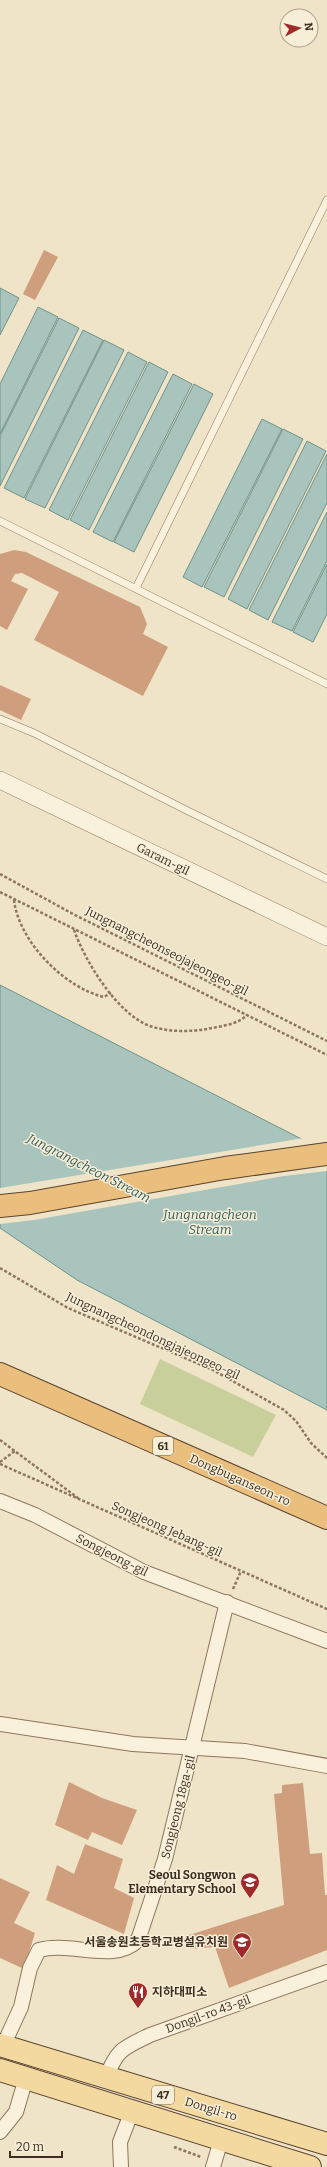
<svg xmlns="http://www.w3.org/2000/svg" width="327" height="2167" viewBox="0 0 327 2167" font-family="Bitter,'Noto Sans KR',serif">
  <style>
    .green { fill: #c9cf9b }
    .water { fill: #a9c4bc; stroke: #6f938a }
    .pier { fill: #f0e4c8 }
    .building { fill: #cf9f7d }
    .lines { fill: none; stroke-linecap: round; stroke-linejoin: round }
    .service-casing { stroke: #8d765c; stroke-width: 8 }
    .minor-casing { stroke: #8d765c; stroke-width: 16 }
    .tertiary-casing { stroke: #8d765c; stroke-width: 18 }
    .primary-casing { stroke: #5b4430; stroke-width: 24 }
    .trunk-casing { stroke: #5b4430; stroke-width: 24 }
    .path { stroke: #8d765c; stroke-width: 2.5; stroke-dasharray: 3 2; stroke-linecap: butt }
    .service { stroke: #faf1dc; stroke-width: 7 }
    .minor { stroke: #faf1dc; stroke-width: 14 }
    .tertiary { stroke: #faf1dc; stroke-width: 17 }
    .primary { stroke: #f3d9a0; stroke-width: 22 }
    .trunk { stroke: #eabe7c; stroke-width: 22 }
    .labels { text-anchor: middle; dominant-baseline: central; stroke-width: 3; stroke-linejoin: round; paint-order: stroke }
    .shield { fill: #f7eed8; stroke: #756857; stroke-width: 1 }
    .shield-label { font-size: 11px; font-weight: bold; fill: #3d2e20 }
    .street-label { font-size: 12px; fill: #3d2e20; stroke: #f7eed8 }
    .poi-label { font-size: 12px; font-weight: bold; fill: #3d2e20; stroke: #f7eed8; text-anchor: end }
    .water-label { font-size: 13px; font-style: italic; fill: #2f5d5a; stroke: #f7eed8 }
  </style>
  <rect width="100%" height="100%" fill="#f0e4c8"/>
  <path class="green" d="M 160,1359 L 276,1415 L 253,1457 L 140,1404 Z"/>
  <g class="water">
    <path d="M 0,288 L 19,298 L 0,335 Z"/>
    <path d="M 38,307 L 58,317 L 0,434 L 0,384 Z"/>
    <path d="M 59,318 L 79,328 L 0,486 L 0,436 Z"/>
    <path d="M 83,330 L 103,340 L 24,498 L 4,488 Z"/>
    <path d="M 104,340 L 124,350 L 45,508 L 25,499 Z"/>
    <path d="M 128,352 L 147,362 L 68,520 L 49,510 Z"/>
    <path d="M 149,362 L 168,372 L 89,530 L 70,520 Z"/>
    <path d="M 173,374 L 192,384 L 113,542 L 93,532 Z"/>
    <path d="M 194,384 L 213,394 L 134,552 L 114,542 Z"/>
    <path d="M 262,419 L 282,429 L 202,587 L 183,577 Z"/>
    <path d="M 283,429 L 303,439 L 224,597 L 204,587 Z"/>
    <path d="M 307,441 L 326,451 L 247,609 L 228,599 Z"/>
    <path d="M 327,454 L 327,503 L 268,620 L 249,610 Z"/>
    <path d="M 327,512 L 327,561 L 292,631 L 272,622 Z"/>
    <path d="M 327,564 L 327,614 L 313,642 L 293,632 Z"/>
    <path d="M 0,985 L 327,1152 L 327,1410 L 77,1280 L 0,1228 Z"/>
  </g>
  <path class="pier" d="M 304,1138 L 327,1150 L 327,1171 L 284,1176 L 34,1220 L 0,1224 L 0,1188 Z"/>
  <g class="building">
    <path d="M 44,250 L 58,257 L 35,300 L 23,294 Z"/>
    <path d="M 14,550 L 26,552 L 140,607 L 147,624 L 143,634 L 168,647 L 143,696 L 34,640 L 59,592 L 22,573 L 15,574 L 11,581 L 28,589 L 7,630 L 0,626 L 0,554 Z"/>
    <path d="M 0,685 L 31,699 L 21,720 L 0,710 Z"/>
    <path d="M 69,1782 L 102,1798 L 137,1810 L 122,1845 L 92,1832 L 88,1840 L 55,1825 Z"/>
    <path d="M 303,1783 L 310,1854 L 322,1853 L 325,1895 L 327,1895 L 327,1950 L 229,1988 L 215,1947 L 190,1949 L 189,1935 L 284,1905 L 274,1794 L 282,1793 L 282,1785 Z"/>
    <path d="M 85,1844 L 123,1859 L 114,1888 L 134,1898 L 124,1934 L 46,1900 L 57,1865 L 74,1874 Z"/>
    <path d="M 0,1878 L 30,1892 L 14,1923 L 35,1933 L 24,1969 L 0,1958 Z"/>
  </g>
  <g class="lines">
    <defs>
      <g id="service">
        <path d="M 0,521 L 327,684"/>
        <path d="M 136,588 L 327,200"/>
        <path d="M 0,719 L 34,733 L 188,811 L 327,879"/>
      </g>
      <g id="minor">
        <path d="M 0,1501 L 35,1515 L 144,1572 L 327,1641"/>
        <path d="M 0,1724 L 133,1744 L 245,1751 L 327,1766"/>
        <path d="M 3,2046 L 21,2007 L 30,1968 L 39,1950 C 71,1941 114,1964 138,1940 L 165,1859 L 227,1602"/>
        <path d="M 106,2078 C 117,2049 123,2048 150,2035 L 327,1972"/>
        <path d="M 0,2132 L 16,2112 L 26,2078"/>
        <path d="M 121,2167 L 120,2142 L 132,2111"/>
        <path d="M 213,2167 L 221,2140"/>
      </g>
      <path id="tertiary" d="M 0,780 L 327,937"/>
      <g id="primary">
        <path d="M 0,2045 L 327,2144"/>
        <path d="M 0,2070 L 310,2167"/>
      </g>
      <g id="trunk">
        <path d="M 0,1206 L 30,1203 L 225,1168 L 327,1154"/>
        <path d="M 0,1374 L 327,1518"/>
      </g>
    </defs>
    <use href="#service" class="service-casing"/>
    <use href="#minor" class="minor-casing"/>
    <use href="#tertiary" class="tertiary-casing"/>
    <use href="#primary" class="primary-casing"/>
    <use href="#trunk" class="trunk-casing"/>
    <g class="path">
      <path d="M 0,874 L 73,914 L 327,1041"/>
      <path d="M 0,892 L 327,1055"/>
      <path d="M 14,900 C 19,942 65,988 104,997 L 111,993"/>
      <path d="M 74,930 C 85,961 117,1014 150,1026 C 168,1032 189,1032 207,1029 C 221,1026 237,1025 247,1015"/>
      <path d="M 0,1268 L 68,1308 L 213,1370 L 284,1410 L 296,1421 L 311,1443 L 327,1458"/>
      <path d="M 0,1440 L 78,1498"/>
      <path d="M 0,1462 L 15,1451"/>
      <path d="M 0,1464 L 327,1609"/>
      <path d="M 233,1589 L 241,1571"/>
      <path d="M 174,2147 L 201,2157"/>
    </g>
    <use href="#service" class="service"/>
    <use href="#minor" class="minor"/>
    <use href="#tertiary" class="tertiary"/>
    <use href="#primary" class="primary"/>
    <use href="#trunk" class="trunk"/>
  </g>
  <defs>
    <symbol id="school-pin" viewBox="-11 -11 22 30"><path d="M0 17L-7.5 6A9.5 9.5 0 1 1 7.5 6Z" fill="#9e2a2b" stroke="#f7eed8"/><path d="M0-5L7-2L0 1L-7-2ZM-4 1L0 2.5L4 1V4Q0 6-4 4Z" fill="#fff"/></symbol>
    <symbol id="restaurant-pin" viewBox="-11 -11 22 30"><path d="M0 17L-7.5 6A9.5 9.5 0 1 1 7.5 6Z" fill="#9e2a2b" stroke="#f7eed8"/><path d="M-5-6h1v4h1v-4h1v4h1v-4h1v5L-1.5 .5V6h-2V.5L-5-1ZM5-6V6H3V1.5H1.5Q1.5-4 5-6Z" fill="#fff"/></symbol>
  </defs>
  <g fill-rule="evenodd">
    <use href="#school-pin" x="239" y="1871" width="22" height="30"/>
    <use href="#school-pin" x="231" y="1931" width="22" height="30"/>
    <use href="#restaurant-pin" x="127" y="1981" width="22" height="30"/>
  </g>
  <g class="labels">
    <g class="shield">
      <rect x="153" y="1437" width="20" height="18" rx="3"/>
      <rect x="152" y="2086" width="22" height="18" rx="3"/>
    </g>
    <g class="shield-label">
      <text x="163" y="1446">61</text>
      <text x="163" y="2095">47</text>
    </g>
    <g class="street-label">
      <text transform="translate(163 859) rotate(26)">Garam-gil</text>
      <text transform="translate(167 951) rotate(27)">Jungnangcheonseojajeongeo-gil</text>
      <text transform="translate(153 1336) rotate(25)">Jungnangcheondongjajeongeo-gil</text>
      <text transform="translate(240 1480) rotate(24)">Dongbuganseon-ro</text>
      <text transform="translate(167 1529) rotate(24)">Songjeong Jebang-gil</text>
      <text transform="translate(112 1555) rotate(27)">Songjeong-gil</text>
      <text transform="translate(178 1807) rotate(-76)">Songjeong 18ga-gil</text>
      <text transform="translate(208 2014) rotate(-20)">Dongil-ro 43-gil</text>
      <text transform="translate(211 2109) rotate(17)">Dongil-ro</text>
    </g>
    <g class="poi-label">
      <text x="236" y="1875">Seoul Songwon<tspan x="236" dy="14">Elementary School</tspan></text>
      <text x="228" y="1942">서울송원초등학교병설유치원</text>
      <text x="152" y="1992" text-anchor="start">지하대피소</text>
    </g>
    <g class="water-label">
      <text transform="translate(89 1168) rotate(27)">Jungrangcheon Stream</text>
      <text x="210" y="1214">Jungnangcheon<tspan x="210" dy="15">Stream</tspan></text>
    </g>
  </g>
  <g transform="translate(299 28) rotate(83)"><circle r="19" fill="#f7eed8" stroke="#ada18e"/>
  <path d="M0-3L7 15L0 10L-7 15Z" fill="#9e2a2b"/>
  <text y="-6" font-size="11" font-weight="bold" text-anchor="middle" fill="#3d2e20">N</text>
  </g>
  <path d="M10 2151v6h52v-6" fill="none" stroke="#3d2e20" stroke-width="2"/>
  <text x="16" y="2151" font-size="12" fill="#3d2e20" stroke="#f7eed8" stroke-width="3" paint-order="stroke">20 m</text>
</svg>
